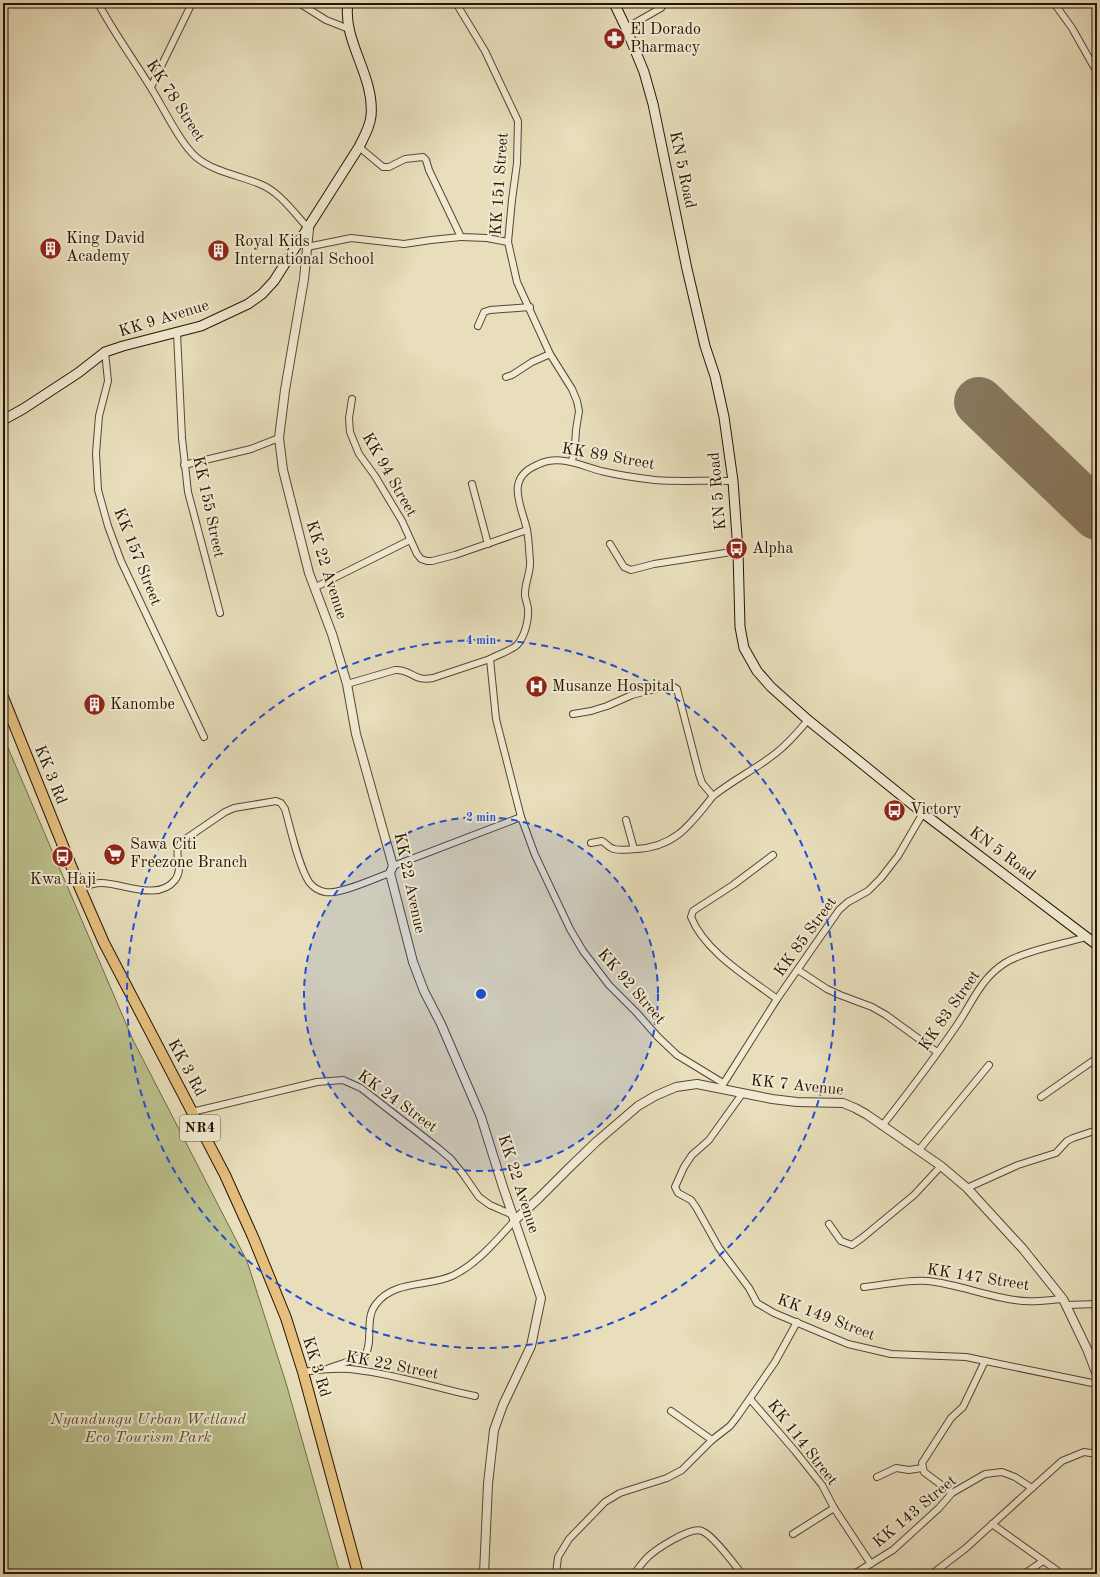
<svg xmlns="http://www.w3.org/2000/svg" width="1100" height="1577" viewBox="0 0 1100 1577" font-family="'Old Standard TT',serif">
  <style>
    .green { fill: #bbc08c; stroke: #716a46 }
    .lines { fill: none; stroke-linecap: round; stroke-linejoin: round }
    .runway { stroke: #88785e; stroke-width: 50 }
    .minor-casing { stroke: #574630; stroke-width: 8 }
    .tertiary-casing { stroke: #574630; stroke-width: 10 }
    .secondary-casing { stroke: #271301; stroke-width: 11 }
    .trunk-casing { stroke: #271301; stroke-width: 12 }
    .minor { stroke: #f0ead3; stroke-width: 6 }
    .tertiary { stroke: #f0ead3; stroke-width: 8 }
    .secondary { stroke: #f0ead3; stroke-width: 9 }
    .trunk { stroke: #e4bf7e; stroke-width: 10 }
    .ring { fill: none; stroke: #1d4ed8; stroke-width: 2; stroke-dasharray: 7 5 }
    .labels { text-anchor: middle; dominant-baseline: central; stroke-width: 4; stroke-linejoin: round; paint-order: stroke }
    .shield { fill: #f0ead3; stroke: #635440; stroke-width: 1 }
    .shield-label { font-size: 15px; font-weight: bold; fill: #271301 }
    .poi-label { font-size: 16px; fill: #271301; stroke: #f0ead3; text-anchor: start }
    .street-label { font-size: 16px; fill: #271301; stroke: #f0ead3 }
    .park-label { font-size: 16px; font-style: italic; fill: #5b5032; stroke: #f0ead3 }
    .centre { fill: #1d4ed8; stroke: #f0ead3; stroke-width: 2 }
    .ring-label { font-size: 12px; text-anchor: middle; font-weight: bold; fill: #1d4ed8; stroke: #f0ead3; stroke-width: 4; stroke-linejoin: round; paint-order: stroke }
  </style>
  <rect width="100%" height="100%" fill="#e8debb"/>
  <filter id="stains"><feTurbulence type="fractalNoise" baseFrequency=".005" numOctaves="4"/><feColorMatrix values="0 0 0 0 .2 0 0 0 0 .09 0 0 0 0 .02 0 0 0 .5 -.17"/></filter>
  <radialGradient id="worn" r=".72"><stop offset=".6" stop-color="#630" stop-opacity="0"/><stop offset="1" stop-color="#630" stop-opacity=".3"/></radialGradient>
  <path class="green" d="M 3,736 L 133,1040 L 247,1261 L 286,1383 L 340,1574 L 3,1574 Z"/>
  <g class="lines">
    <path class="runway" d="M 979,402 L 1097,515"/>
    <defs>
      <g id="minor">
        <path d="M 98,3 C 114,33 134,60 151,88 C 163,107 180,143 196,157 C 214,172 238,175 260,184 C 280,192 294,213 309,229"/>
        <path d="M 299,3 L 326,20 L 349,29"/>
        <path d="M 456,3 L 485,51 L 518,121 L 517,163 L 512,200 L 508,242 L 517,282 L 550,354 L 572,389 L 577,401 L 579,411 L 576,430 L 575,446 L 572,461"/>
        <path d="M 1054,3 L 1072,28 L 1094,67 L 1097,69"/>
        <path d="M 626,28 L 661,8 L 665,3"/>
        <path d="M 151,87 L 192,3"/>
        <path d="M 359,147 L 383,167 L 389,167 L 405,159 L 423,157 L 426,160 L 429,170 L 461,237 L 487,238 L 508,242"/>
        <path d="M 307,247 L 351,238 L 404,244 L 431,240 L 461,237"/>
        <path d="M 478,326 L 484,312 L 490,310 L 530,307"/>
        <path d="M 177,333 L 182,438 L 188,492 L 220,613"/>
        <path d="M 105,352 L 108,381 L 99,416 L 96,453 L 98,490 L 108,526 L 121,561 L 204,737"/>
        <path d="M 506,377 L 512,375 L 532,362 L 550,354"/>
        <path d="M 352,399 L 349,418 L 350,432 L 359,454 L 375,476 L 402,521 L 417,554 L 421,559 L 427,561 L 432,561 L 455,555 L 527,530"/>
        <path d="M 184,465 L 251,449 L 279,438"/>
        <path d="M 472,484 L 488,544"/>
        <path d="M 610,544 L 624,567 L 631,570 L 654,564 L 738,551"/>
        <path d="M 314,588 L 410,540"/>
        <path d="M 347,684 L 395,670 C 412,669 413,682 433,678 L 490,659"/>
        <path d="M 573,714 L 591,711 L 607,706 L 632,695 L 666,686 L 672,686 L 677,689 L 699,774 L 702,783 L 713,796 C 733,780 756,769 776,753 C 789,743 798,732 808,720"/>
        <path d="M 626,820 L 634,849"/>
        <path d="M 591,843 L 602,841 C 606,843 609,848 614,849 C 621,851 630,849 636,849 C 675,847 690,825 713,796"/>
        <path d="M 773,855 L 733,885 L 699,907 L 693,911 L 691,917 C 705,952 748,977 777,999"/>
        <path d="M 393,866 L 521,817"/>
        <path d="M 80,888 C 86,886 94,883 101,883 C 123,883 158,902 175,880 C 186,865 169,853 184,840 L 225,812 L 234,808 L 276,801 L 281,803 L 285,809 C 291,830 298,864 309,882 C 313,887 319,891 325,892 C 339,895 375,878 390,873"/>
        <path d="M 798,970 L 827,989 L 840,995 L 872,1007 L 886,1015 L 937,1052"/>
        <path d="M 723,1083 L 677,1055 L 658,1037 L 636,1012 L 609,985 L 583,951 L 570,929 L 535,855 L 521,817 L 496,719 L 490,659 C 497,655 512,650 517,645 C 525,636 529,620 528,608 C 527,604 526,600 525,596 C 524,584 531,573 530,561 C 529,551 529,540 527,530 C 522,506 504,479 537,465 C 559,454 579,465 601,471 C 618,475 637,478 655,480 C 681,482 707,480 733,481"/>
        <path d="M 722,1086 L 777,999 L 839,910 L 848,902 L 868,891 L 881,878 L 898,856 L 923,813"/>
        <path d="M 742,1094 L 709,1140 L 692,1155 L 684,1167 L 675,1187 L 678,1193 L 691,1200 L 696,1207 L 719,1248 L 749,1288 L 757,1303 L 774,1313 L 848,1344 L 891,1354 L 966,1357 L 1097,1384"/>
        <path d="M 1041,1097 L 1097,1058"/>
        <path d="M 192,1112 L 317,1082 L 343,1080 L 361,1088 L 438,1148 L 451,1159 L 463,1174 L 479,1197 L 490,1205 L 513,1215"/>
        <path d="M 882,1126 C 908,1093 933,1060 957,1025 C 972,1003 981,978 1005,963 C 1024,951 1063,944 1086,937"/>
        <path d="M 918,1151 L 989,1065"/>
        <path d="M 967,1188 L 1018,1165 L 1056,1153 L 1067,1141 L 1073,1138 L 1097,1130"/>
        <path d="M 829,1224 L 841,1241 L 852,1245 L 862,1238 L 914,1195 L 941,1166"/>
        <path d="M 864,1287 C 885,1285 907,1279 928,1281 C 957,1284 985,1296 1015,1300 C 1030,1303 1048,1300 1063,1299"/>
        <path d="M 1067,1305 L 1097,1304"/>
        <path d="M 329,1368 L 365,1356 C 374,1340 364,1319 376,1304 C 394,1280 427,1287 452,1276 C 476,1265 498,1239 515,1220"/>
        <path d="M 303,1372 C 322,1369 340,1367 358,1370 C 398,1375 436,1388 475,1396"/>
        <path d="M 750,1399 L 795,1451 L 822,1485 L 834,1508 L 871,1564"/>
        <path d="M 671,1411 L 712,1440"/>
        <path d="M 877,1477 L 896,1468 L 909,1470 L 922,1468"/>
        <path d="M 952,1493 L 924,1472 L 922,1463 L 951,1418 L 963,1407 L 985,1361"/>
        <path d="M 992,1524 L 1062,1574"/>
        <path d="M 793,1534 L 834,1508"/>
        <path d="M 556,1574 L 558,1557 L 569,1539 L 605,1502 L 620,1493 L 667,1478 L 682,1470 L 712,1440 L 730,1426 L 737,1417 L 775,1362 L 797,1322"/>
        <path d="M 634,1574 C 638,1569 641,1564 646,1559 C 654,1550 691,1526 702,1531 C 713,1535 734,1564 742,1574"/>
        <path d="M 854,1574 L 893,1550 L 939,1508 L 952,1493 L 985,1474 L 1002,1472 L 1015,1477 L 1032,1488 L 1062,1461 L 1084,1452 L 1097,1454"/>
        <path d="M 932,1574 L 966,1548 L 1032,1488"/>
        <path d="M 1024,1574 L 1043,1561"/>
      </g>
      <g id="tertiary">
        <path d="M 309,229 L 304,279 L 285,390 L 279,438 L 283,470 L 309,573 L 332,634 L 347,684 L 356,734 L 393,866 L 390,873 L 413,962 L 424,991 L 441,1024 L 481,1117 L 503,1187 L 541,1298 L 531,1346 L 503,1405 L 494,1430 L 488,1484 L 484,1574"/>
        <path d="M 515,1220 L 538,1199 L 569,1168 L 596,1142 L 638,1106 L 655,1096 L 676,1087 L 697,1084 L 772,1099 L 797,1102 L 843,1103 L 855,1108 L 866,1114 L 941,1166 L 967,1188 L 1023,1249 L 1063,1299 L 1087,1349 L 1097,1375"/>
      </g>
      <g id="secondary">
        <path d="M 614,3 L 626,28 L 644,72 L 653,104 L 687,269 L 705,346 L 715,376 L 724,417 L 733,481 L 738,551 L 740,627 L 744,648 L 757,671 L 771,687 L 808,720 L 923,813 L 1097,945"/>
        <path d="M 3,420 L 23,409 L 78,373 L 105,352 L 123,346 L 201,326 L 248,304 L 262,294 L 274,281 L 359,147 C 364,137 370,127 371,116 C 375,76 342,41 348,3"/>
      </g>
      <path id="trunk" d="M 3,697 L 80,888 L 104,943 L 225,1175 L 253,1237 L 286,1318 L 303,1372 L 358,1574"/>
    </defs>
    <use href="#minor" class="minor-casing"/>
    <use href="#tertiary" class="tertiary-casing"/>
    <use href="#secondary" class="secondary-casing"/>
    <use href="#trunk" class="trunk-casing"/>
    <use href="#minor" class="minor"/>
    <use href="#tertiary" class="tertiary"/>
    <use href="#secondary" class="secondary"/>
    <use href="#trunk" class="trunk"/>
  </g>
  <circle cx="481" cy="994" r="177" fill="#1d4ed8" fill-opacity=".12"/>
  <g class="ring">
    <circle cx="481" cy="994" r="177"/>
    <circle cx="481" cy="994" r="354"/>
  </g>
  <defs>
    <symbol id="pharmacy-disc" viewBox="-11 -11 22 22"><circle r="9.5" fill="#8f2418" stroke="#f0ead3"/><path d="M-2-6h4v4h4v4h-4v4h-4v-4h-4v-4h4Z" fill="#fff"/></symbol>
    <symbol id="building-disc" viewBox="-11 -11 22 22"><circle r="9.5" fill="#8f2418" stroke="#f0ead3"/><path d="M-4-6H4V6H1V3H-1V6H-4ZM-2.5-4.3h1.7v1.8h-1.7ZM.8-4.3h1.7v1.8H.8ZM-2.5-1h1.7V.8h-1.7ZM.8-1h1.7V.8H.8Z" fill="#fff"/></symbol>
    <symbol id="bus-disc" viewBox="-11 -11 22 22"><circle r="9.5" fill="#8f2418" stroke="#f0ead3"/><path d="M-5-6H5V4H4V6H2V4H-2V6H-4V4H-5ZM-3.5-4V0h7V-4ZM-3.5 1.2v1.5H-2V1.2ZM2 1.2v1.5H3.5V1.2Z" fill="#fff"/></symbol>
    <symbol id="hospital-disc" viewBox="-11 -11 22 22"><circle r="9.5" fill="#8f2418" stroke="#f0ead3"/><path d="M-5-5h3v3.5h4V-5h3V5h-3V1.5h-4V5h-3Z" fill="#fff"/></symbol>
    <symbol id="supermarket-disc" viewBox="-11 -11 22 22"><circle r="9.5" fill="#8f2418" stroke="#f0ead3"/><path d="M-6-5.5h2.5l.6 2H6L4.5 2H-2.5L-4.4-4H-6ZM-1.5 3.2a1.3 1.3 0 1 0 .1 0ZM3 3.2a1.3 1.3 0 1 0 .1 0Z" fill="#fff"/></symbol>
  </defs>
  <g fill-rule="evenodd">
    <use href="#pharmacy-disc" x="602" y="26" width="25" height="25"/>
    <use href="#building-disc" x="38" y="236" width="25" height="25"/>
    <use href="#building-disc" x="206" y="238" width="25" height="25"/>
    <use href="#bus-disc" x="724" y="536" width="25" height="25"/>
    <use href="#hospital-disc" x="524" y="674" width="25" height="25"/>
    <use href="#building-disc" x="82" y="692" width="25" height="25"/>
    <use href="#bus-disc" x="882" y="798" width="25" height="25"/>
    <use href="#supermarket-disc" x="102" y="842" width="25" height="25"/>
    <use href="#bus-disc" x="50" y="844" width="25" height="25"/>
  </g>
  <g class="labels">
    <rect class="shield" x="180" y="1115" width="40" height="26" rx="3"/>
    <g class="shield-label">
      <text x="200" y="1128">NR4</text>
    </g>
    <g class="poi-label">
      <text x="630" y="30">El Dorado<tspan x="630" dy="18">Pharmacy</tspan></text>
      <text x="66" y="239">King David<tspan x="66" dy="18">Academy</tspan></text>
      <text x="234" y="242">Royal Kids<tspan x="234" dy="18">International School</tspan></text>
      <text x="752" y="549">Alpha</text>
      <text x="552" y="687">Musanze Hospital</text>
      <text x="110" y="705">Kanombe</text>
      <text x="910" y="810">Victory</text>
      <text x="130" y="845">Sawa Citi<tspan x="130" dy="18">Freezone Branch</tspan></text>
      <text x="63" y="880" text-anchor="middle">Kwa Haji</text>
    </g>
    <g class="street-label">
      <text transform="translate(175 101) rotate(57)">KK 78 Street</text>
      <text transform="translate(682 170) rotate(78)">KN 5 Road</text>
      <text transform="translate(500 184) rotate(-86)">KK 151 Street</text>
      <text transform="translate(164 319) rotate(-17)">KK 9 Avenue</text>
      <text transform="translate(608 457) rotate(10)">KK 89 Street</text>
      <text transform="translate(389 475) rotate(60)">KK 94 Street</text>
      <text transform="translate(718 491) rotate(-95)">KN 5 Road</text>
      <text transform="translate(208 507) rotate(78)">KK 155 Street</text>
      <text transform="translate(137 557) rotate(68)">KK 157 Street</text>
      <text transform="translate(326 570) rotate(72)">KK 22 Avenue</text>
      <text transform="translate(50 775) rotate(68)">KK 3 Rd</text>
      <text transform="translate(1002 854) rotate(37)">KN 5 Road</text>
      <text transform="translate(409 883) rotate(78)">KK 22 Avenue</text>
      <text transform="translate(806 937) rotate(-54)">KK 85 Street</text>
      <text transform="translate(631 987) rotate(49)">KK 92 Street</text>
      <text transform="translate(950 1011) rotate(-55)">KK 83 Street</text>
      <text transform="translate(186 1068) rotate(62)">KK 3 Rd</text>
      <text transform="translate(797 1086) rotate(6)">KK 7 Avenue</text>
      <text transform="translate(397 1102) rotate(36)">KK 24 Street</text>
      <text transform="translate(518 1184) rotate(72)">KK 22 Avenue</text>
      <text transform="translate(978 1278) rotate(9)">KK 147 Street</text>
      <text transform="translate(826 1318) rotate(21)">KK 149 Street</text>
      <text transform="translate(392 1366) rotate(11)">KK 22 Street</text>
      <text transform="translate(316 1367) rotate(73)">KK 3 Rd</text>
      <text transform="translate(802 1443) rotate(52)">KK 114 Street</text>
      <text transform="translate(915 1512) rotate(-40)">KK 143 Street</text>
    </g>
    <g class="park-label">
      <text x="148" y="1420">Nyandungu Urban Wetland<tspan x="148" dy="18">Eco Tourism Park</tspan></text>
    </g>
  </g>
  <circle cx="481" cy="994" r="6" class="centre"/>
  <g class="ring-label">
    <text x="481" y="644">4 min</text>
    <text x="481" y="821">2 min</text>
  </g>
  <rect width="1100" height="1577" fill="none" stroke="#e8debb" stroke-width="16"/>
  <rect x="4" y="4" width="1092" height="1569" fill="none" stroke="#271301" stroke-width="2"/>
  <rect x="8" y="8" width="1084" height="1561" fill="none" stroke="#271301"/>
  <rect width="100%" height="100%" filter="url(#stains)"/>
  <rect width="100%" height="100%" fill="url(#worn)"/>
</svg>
